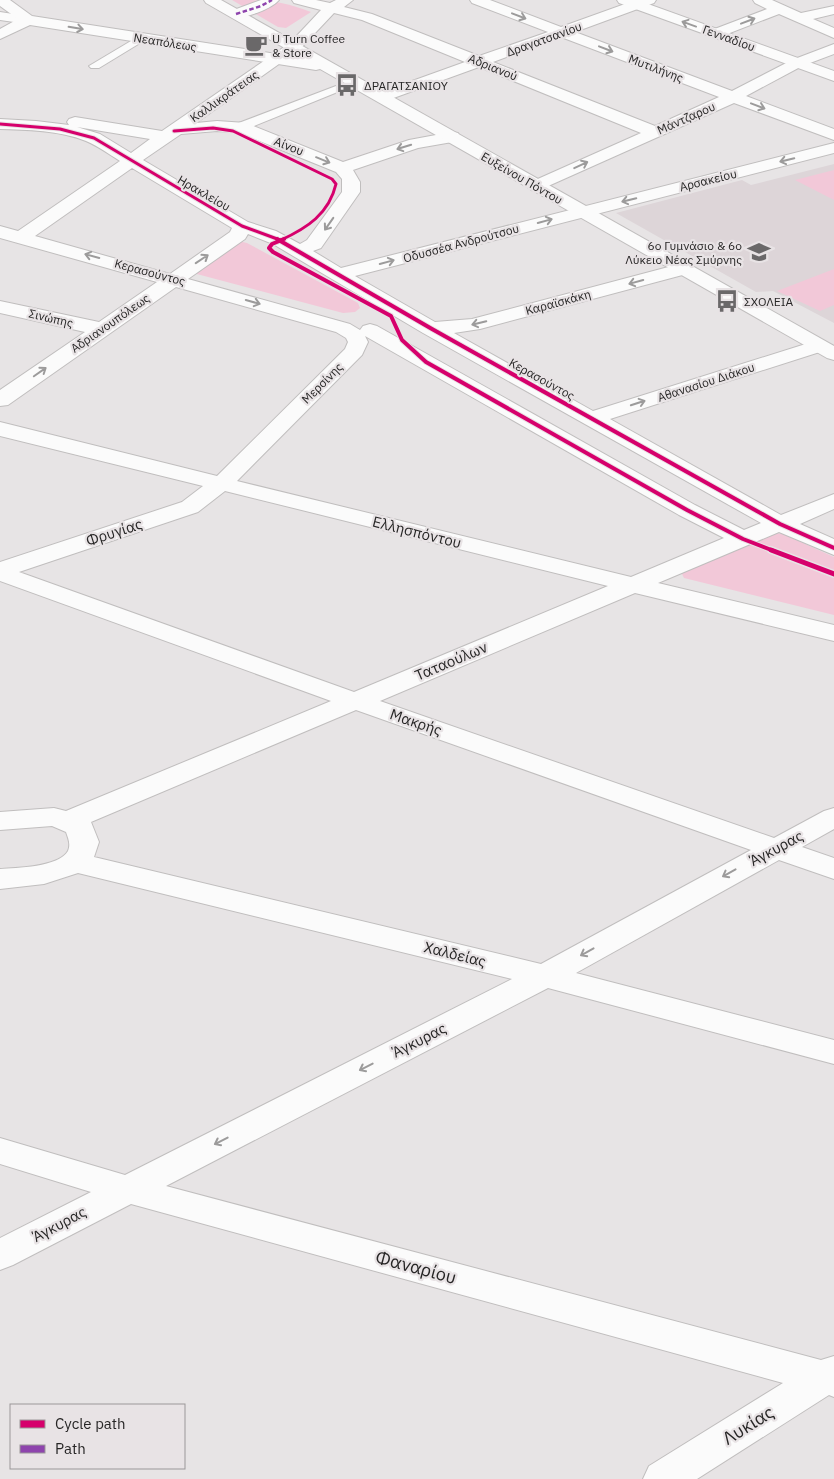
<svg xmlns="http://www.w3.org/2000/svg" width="834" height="1479" viewBox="0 0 834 1479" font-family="'IBM Plex Sans',sans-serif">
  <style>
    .built { fill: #ddd5d8 }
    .green { fill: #f2c8d8 }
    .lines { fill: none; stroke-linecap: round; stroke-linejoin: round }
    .service-casing { stroke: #c0bebe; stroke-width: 2 }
    .pedestrian-casing { stroke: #c0bebe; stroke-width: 2 }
    .minor-casing { stroke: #c0bebe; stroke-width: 2 }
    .tertiary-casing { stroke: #c0bebe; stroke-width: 2 }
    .service { fill: #fbfbfb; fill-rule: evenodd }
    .pedestrian { fill: #fbfbfb; fill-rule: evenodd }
    .minor { fill: #fbfbfb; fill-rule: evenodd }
    .tertiary { fill: #fbfbfb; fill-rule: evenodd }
    .quiet { stroke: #8e44ad; stroke-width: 2.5; stroke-dasharray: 4.5 2.5; stroke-linecap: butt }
    .cycleway-far2-casing { stroke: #e8e3e5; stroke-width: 5 }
    .cycleway-far1-casing { stroke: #e8e3e5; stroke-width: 6 }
    .cycleway-casing { stroke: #e8e3e5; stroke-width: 8 }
    .cycleway-far2 { stroke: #d6006c; stroke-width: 3 }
    .cycleway-far1 { stroke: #d6006c; stroke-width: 4 }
    .cycleway { stroke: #d6006c; stroke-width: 5 }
    .oneway { stroke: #9c9b9b }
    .labels { text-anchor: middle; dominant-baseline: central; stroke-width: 4.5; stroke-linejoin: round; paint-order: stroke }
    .far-poi-label { font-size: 12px; fill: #272626; stroke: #e8e3e5; text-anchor: start }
    .far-street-label { font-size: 12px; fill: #272626; stroke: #e8e3e5 }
    .street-label { font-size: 15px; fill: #272626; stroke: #e8e3e5 }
    .near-street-label { font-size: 18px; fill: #272626; stroke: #e8e3e5 }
  </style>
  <rect width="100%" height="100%" fill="#e7e4e5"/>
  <path class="built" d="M 834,164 L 834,323 L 773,291 L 756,292 L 616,213 L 742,180 L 751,185 Z"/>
  <g class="green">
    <path d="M 232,0 C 265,0 280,0 311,12 L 286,28 L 278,27 Z"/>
    <path d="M 834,170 L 834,200 L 795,180 Z"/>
    <path d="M 238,241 L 247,243 L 358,303 L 360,308 L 355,312 L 343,313 L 193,273 Z"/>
    <path d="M 834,269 L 834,305 L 820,311 L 777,291 Z"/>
    <path d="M 774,533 L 783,534 L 834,557 L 834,615 L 684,578 L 682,574 L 686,570 Z"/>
  </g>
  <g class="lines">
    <defs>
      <g id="service">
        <path d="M 141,35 L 146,38 L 145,40 L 99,68 L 91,68 L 89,66 Z"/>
        <path d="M 336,86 L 342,89 L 340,91 L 244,130 L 236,130 L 234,127 L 236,124 Z"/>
      </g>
      <path id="pedestrian" d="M 261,0 L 279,0 C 272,9 242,20 231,17 L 229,14 L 231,11 Z"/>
      <g id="minor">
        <path d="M 292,0 L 316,0 L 330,3 L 336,0 L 353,0 L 344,7 L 372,14 L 479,56 L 548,32 L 472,3 L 470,0 L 490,0 L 561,27 L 636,0 L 656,0 L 654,3 L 575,32 L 732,91 L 792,60 L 834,44 L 834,54 L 802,66 L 746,96 L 834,129 L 834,140 L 734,103 L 537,191 L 531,190 L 528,186 L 531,182 L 641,133 L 479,67 L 388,100 L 376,100 L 374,97 L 376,94 L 465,62 L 362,20 L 334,13 L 300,49 L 196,123 L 217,121 L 246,123 L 343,162 L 409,140 L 452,132 L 458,133 L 460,137 L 458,141 L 418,148 L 353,170 L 360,182 L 360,192 L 321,248 L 313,251 L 341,268 L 834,143 L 834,153 L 355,276 L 435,322 L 472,319 L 676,265 L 683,263 L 690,265 L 693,269 L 690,273 L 480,329 L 454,333 L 593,411 L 812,342 L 819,340 L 826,342 L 829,346 L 826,350 L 610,419 L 781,515 L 834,494 L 834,509 L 800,524 L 834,539 L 834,555 L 779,532 L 658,583 L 834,625 L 834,641 L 635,593 L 380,701 L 774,838 L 824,811 L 834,808 L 834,829 L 802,847 L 834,858 L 834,879 L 779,860 L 576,973 L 834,1040 L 834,1064 L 548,988 L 166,1186 L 821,1360 L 834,1356 L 834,1397 L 829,1395 L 697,1479 L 643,1479 L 649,1466 L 783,1383 L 131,1204 L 13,1265 L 0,1270 L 0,1238 L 91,1192 L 0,1164 L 0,1138 L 125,1175 L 512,979 L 78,873 L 44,884 L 0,889 L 0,869 C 16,868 59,867 68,851 C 71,844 68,838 66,832 L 52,826 L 0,830 L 0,812 L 54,808 L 66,811 L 331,701 L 0,581 L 0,562 L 182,502 L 203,486 L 0,436 L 0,422 L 217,476 L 345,349 L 348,342 L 346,338 L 336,332 L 176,287 L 8,405 L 0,406 L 0,390 L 85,332 L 0,313 L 0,301 L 99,322 L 157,282 L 0,238 L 0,226 L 18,231 L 120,161 C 109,154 98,146 86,141 C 59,130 28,130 0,129 L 0,119 L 36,121 L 69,125 L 67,122 L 69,119 L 75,117 L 162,131 L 290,43 L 321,10 L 294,3 ZM 561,37 L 719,97 L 655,126 L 493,62 ZM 77,127 L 150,139 L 131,153 L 100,134 ZM 217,131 L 237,132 L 336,172 L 342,179 L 342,192 L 307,240 L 300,244 L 276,231 L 248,222 L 143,160 L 181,134 ZM 132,168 L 232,228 L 230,232 L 170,274 L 35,236 ZM 248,234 L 273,244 L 423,333 L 761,523 L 744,530 L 695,505 L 377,326 L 370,324 L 363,326 L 360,330 L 350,324 L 188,279 L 245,239 ZM 365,336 L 679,515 L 724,538 L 631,577 L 237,481 L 362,355 L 368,342 ZM 225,491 L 608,586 L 354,692 L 19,572 L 198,512 ZM 356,710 L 751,850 L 541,964 L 94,857 L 99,842 L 91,822 Z"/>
        <path d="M 753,0 L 772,0 L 801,13 L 834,6 L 834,14 L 813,19 L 834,28 L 834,38 L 779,14 L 722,36 L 712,36 L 710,33 L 712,30 L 767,9 L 755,3 Z"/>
        <path d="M 0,12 L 33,17 L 35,20 L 33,23 L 28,24 L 0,20 Z"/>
      </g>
      <g id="tertiary">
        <path d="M 0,0 L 10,0 L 32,16 L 302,58 L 206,3 L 204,0 L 221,0 L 834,346 L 834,360 L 827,358 L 320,69 L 316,70 L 30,25 L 0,39 L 0,29 L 18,19 L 0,6 Z"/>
        <path d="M 617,0 L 637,0 L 834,71 L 834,81 L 619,3 Z"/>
      </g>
    </defs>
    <use href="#service" class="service-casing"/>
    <use href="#pedestrian" class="pedestrian-casing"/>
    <use href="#minor" class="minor-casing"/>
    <use href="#tertiary" class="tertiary-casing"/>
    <use href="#service" class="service"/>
    <use href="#pedestrian" class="pedestrian"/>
    <use href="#minor" class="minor"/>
    <use href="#tertiary" class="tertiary"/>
    <path class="quiet" d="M 236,14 L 261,6 L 272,0"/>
    <defs>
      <g id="cycleway-far2">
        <path d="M 0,124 L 60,129 L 94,138 L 242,226 L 280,240"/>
        <path d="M 174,131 L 213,128 L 233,131 L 332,179 L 336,184 C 329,214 307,228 281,240"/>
      </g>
      <g id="cycleway-far1">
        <path d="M 277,239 L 432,329 L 780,524 L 834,548"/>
        <path d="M 284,239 L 272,244 L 269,248 L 273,252 L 391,316 L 402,340 L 426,362 L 687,510 L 743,539 L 774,551"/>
      </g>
      <path id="cycleway" d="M 771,550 L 834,574"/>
    </defs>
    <use href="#cycleway-far2" class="cycleway-far2-casing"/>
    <use href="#cycleway-far1" class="cycleway-far1-casing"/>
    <use href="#cycleway" class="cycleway-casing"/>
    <use href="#cycleway-far2" class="cycleway-far2"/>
    <use href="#cycleway-far1" class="cycleway-far1"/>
    <use href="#cycleway" class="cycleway"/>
  </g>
  <defs><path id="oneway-shaft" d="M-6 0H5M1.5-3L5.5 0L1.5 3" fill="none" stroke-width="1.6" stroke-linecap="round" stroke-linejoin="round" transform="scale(1.25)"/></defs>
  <g class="oneway">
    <use href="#oneway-shaft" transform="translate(519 16) rotate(21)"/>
    <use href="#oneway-shaft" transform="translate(748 21) rotate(-21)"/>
    <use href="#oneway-shaft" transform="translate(689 24) rotate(-160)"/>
    <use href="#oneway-shaft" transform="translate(76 28) rotate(9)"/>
    <use href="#oneway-shaft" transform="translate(606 49) rotate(21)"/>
    <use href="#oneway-shaft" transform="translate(758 106) rotate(21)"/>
    <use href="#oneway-shaft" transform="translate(404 147) rotate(163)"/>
    <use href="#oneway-shaft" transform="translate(323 160) rotate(22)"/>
    <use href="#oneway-shaft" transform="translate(787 160) rotate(166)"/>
    <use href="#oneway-shaft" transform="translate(581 165) rotate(-25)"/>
    <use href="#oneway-shaft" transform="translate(629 200) rotate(166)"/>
    <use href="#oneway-shaft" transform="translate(545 221) rotate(-15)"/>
    <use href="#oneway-shaft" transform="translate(329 224) rotate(125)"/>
    <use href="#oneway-shaft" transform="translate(92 256) rotate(-165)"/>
    <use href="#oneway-shaft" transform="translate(202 259) rotate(-34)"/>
    <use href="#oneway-shaft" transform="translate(387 262) rotate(-15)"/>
    <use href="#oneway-shaft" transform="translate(636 282) rotate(165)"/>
    <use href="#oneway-shaft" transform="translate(253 302) rotate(16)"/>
    <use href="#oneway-shaft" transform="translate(479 323) rotate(166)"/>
    <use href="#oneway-shaft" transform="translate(40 372) rotate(-35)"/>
    <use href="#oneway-shaft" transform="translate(638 403) rotate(-18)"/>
    <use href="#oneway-shaft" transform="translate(729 873) rotate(151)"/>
    <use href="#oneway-shaft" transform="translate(587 952) rotate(151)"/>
    <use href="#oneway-shaft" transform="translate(366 1067) rotate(153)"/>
    <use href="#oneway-shaft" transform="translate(221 1141) rotate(153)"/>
  </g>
  <defs>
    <symbol id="cafe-bare" viewBox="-9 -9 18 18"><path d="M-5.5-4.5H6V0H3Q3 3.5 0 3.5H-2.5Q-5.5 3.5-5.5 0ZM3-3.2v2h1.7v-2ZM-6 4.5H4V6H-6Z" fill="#6a6869" stroke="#e8e3e5" stroke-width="2.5" paint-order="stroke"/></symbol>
    <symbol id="bus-bare" viewBox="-9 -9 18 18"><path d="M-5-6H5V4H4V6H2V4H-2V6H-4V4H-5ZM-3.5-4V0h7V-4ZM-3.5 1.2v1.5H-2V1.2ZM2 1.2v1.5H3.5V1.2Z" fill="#6a6869" stroke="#e8e3e5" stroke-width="2.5" paint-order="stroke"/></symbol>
    <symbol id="school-bare" viewBox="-9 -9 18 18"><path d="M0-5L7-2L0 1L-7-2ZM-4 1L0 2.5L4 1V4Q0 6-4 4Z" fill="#6a6869" stroke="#e8e3e5" stroke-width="2.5" paint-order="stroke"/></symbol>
  </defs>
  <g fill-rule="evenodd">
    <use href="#cafe-bare" x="240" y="29" width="32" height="32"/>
    <use href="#bus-bare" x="331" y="69" width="32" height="32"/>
    <use href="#school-bare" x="743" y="236" width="32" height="32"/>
    <use href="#bus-bare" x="711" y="285" width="32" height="32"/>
  </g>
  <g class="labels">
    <g class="far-poi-label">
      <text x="272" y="38">U Turn Coffee<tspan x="272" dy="14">&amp; Store</tspan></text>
      <text x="364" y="85">ΔΡΑΓΑΤΣΑΝΙΟΥ</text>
      <text x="742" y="245" text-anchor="end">6ο Γυμνάσιο &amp; 6ο<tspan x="742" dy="14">Λύκειο Νέας Σμύρνης</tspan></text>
      <text x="744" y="301">ΣΧΟΛΕΙΑ</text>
    </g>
    <g class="far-street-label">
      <text transform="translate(729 38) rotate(20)">Γενναδίου</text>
      <text transform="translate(544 39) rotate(-20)">Δραγατσανίου</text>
      <text transform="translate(165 42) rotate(9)">Νεαπόλεως</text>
      <text transform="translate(493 67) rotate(22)">Αδριανού</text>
      <text transform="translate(656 68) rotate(21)">Μυτιλήνης</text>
      <text transform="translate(224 96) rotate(-35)">Καλλικράτειας</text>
      <text transform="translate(686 118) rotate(-24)">Μάντζαρου</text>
      <text transform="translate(289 146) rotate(22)">Αίνου</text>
      <text transform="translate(522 178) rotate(30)">Ευξείνου Πόντου</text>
      <text transform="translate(708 180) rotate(-14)">Αρσακείου</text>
      <text transform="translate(204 193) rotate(30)">Ηρακλείου</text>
      <text transform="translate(461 243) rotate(-15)">Οδυσσέα Ανδρούτσου</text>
      <text transform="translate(150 272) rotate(15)">Κερασούντος</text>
      <text transform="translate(558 302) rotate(-15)">Καραϊσκάκη</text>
      <text transform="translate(51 318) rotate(13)">Σινώπης</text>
      <text transform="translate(110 323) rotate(-35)">Αδριανουπόλεως</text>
      <text transform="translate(542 379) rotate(29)">Κερασούντος</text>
      <text transform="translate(706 382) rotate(-18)">Αθανασίου Διάκου</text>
      <text transform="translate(322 383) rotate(-45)">Μερσίνης</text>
    </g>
    <g class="street-label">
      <text transform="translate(114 532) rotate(-18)">Φρυγίας</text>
      <text transform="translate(417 532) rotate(14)">Ελλησπόντου</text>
      <text transform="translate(451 661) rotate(-23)">Ταταούλων</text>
      <text transform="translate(416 722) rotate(19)">Μακρής</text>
      <text transform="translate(776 848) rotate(-28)">Άγκυρας</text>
      <text transform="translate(455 954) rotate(14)">Χαλδείας</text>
      <text transform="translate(419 1040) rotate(-27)">Άγκυρας</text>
      <text transform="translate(59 1224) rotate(-28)">Άγκυρας</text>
    </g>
    <g class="near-street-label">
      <text transform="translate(416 1267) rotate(15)">Φαναρίου</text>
      <text transform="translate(748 1425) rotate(-32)">Λυκίας</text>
    </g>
  </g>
  <rect x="10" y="1404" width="175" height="65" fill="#e8e3e5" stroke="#9b9799"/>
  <rect x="20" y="1420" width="25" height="8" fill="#d6006c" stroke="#9b9799"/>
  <text x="55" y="1429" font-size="15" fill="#272626">Cycle path</text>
  <rect x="20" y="1445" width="25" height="8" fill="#8e44ad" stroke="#9b9799"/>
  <text x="55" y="1454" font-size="15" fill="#272626">Path</text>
</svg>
